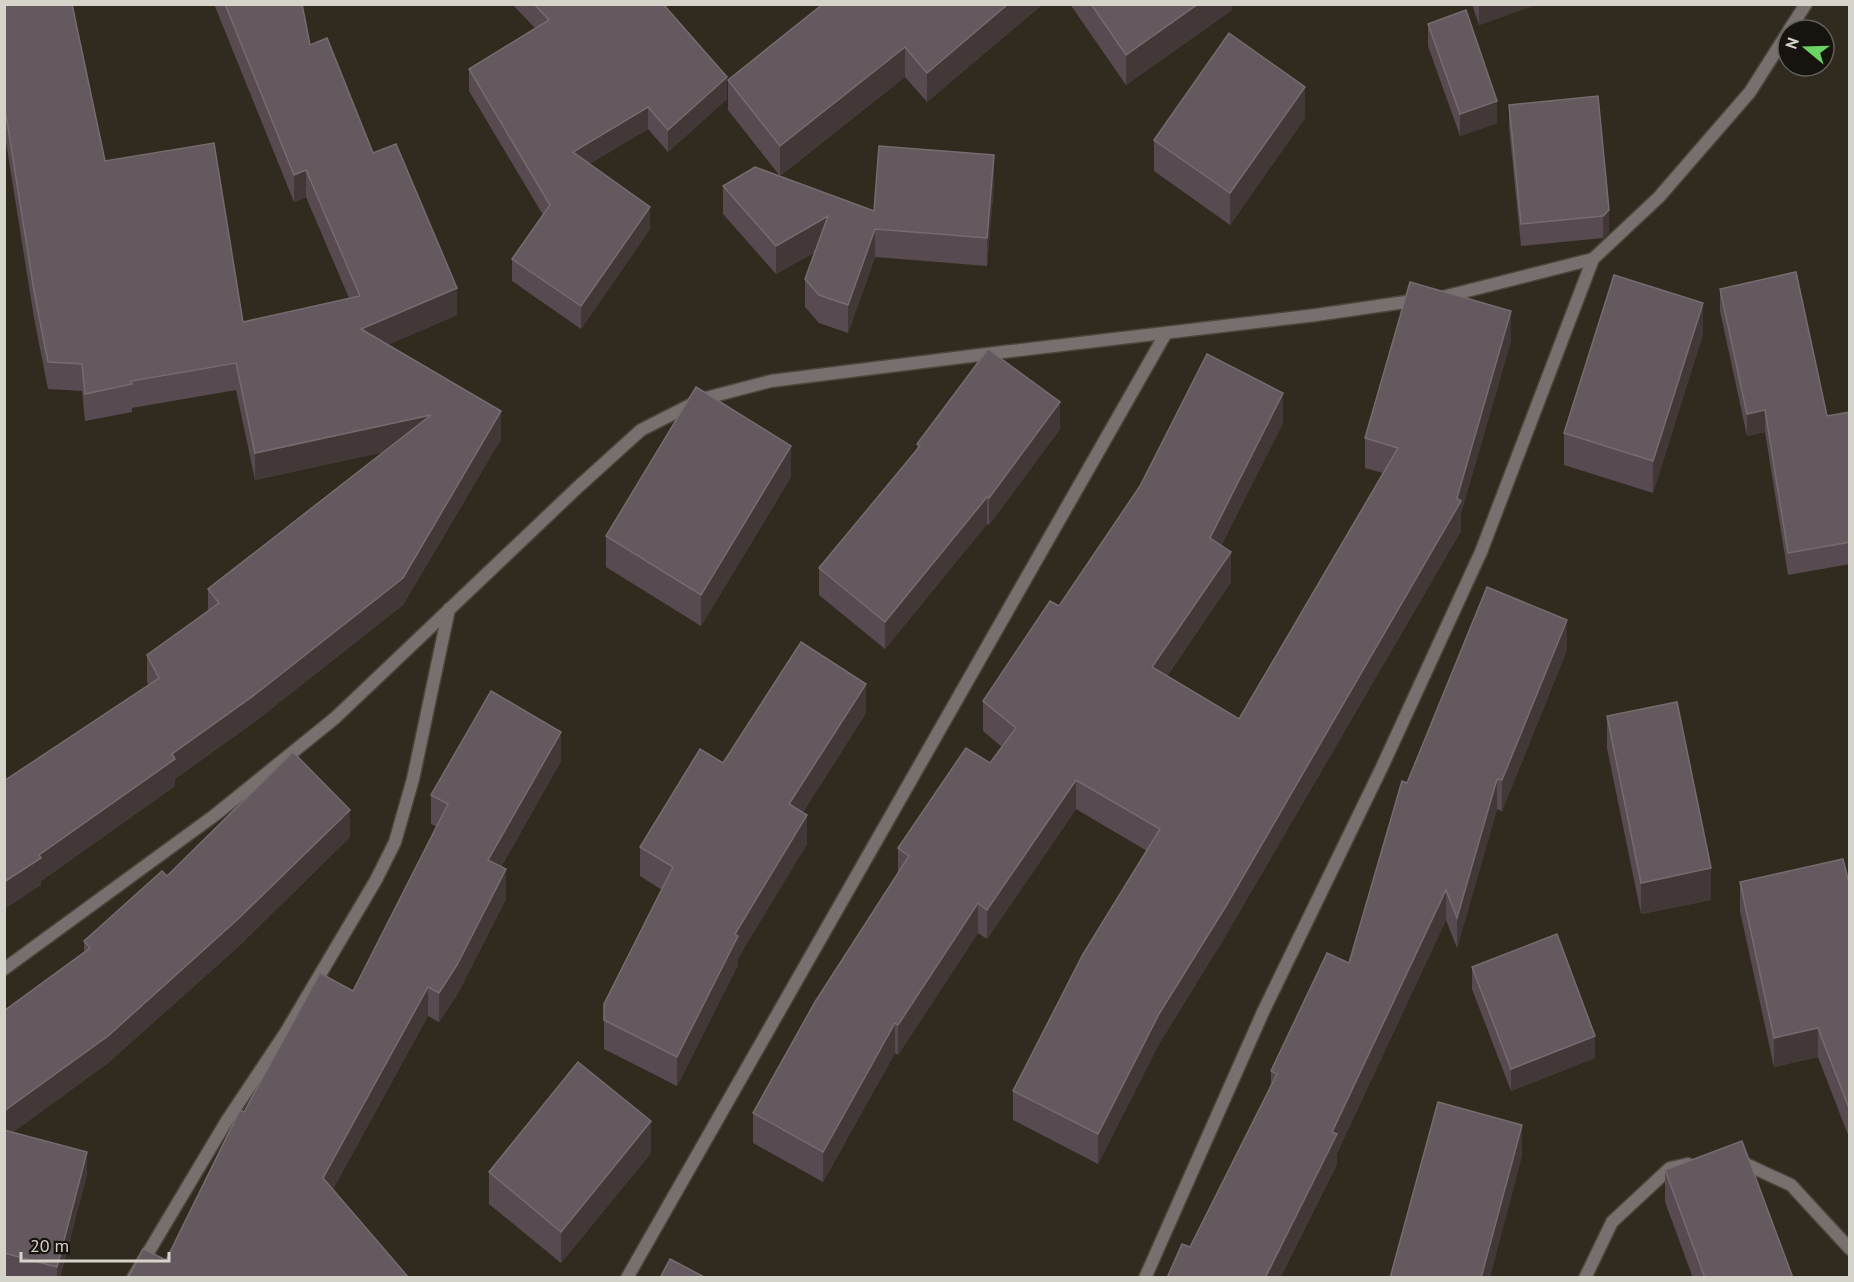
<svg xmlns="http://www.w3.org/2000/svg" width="1854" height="1282" viewBox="0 0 1854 1282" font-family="'PT Sans',sans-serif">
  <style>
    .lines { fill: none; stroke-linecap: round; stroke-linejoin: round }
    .street-casing { stroke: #4b463b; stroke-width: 15 }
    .street { stroke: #78706e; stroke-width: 12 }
    .wall { fill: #574a51 }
    .shaded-wall { fill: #423838 }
    .building { fill: #64595e; stroke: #766c6f; stroke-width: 1.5 }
  </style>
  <rect width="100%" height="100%" fill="#312b1f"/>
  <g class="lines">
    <defs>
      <g id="street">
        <path d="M 1789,30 L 1806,4"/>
        <path d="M 1439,298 L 1593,259"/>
        <path d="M 4,969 L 215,815 L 335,718 L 578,487 L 641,430 L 702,399 L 771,381 L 1003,352 L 1316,315 L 1419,300"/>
        <path d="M 1737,1160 L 1791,1185 L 1850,1249"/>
        <path d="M 133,1278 L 226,1122 L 286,1032 L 376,880 L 395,842 L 413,779 L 449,609"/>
        <path d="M 627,1278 L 1166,333"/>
        <path d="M 1145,1278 L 1263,1012 L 1382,767 L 1481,552 L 1593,259 L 1659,197 L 1750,92 L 1788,32"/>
        <path d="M 1585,1278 L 1612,1222 L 1670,1168 L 1688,1164"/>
      </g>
    </defs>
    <use href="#street" class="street-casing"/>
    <use href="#street" class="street"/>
  </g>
  <g class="wall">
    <path d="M 4,4 L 105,161 L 243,322 L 349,298 L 306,197 L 294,202 L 214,4 L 302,4 L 310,45 L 373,153 L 457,315 L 387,345 L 501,439 L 403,605 L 257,720 L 175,779 L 175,786 L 41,881 L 41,885 L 4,909 L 4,781 L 149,685 L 147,682 L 147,655 L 208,611 L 208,589 L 383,452 L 255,480 L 236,390 L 132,408 L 132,412 L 85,421 L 82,391 L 48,389 L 34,318 L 6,142 Z"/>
    <path d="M 512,4 L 663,4 L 727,99 L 668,152 L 648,129 L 589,164 L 650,229 L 581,329 L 512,281 L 512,259 L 543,215 L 469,91 L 469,69 L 535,28 Z"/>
    <path d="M 823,4 L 1043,4 L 927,102 L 905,77 L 780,176 L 728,110 L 728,80 Z"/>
    <path d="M 1070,4 L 1232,4 L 1232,10 L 1126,85 Z"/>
    <path d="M 1472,4 L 1538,4 L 1479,25 Z"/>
    <path d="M 1428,24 L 1497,123 L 1460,136 L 1428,46 Z"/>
    <path d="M 1598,96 L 1609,232 L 1603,238 L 1521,246 L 1509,127 L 1509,105 Z"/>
    <path d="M 1305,118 L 1230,225 L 1154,171 L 1154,140 Z"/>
    <path d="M 994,183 L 987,266 L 875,257 L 848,333 L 819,323 L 805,307 L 805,279 L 815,252 L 776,274 L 723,214 L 723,186 L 874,211 Z"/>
    <path d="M 1720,289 L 1827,416 L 1850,412 L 1850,564 L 1788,575 L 1765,432 L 1747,436 L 1720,311 Z"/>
    <path d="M 1703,334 L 1653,493 L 1564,465 L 1564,433 Z"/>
    <path d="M 1511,341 L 1461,513 L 1461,531 L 1226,935 L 1159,1044 L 1098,1164 L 1013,1120 L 1013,1091 L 1147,851 L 1076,809 L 987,939 L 978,933 L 898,1055 L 895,1053 L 823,1182 L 753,1143 L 753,1113 L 898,873 L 898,848 L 990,763 L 1002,747 L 983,731 L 983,701 L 1059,606 L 1283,423 L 1221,546 L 1231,582 L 1167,676 L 1239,719 L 1383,473 L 1365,468 L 1365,438 Z"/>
    <path d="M 1060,429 L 989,525 L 987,524 L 885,649 L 819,595 L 819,568 L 917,449 L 917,444 Z"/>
    <path d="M 791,477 L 701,626 L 606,567 L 606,536 Z"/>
    <path d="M 1567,650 L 1502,811 L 1497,809 L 1457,948 L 1446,920 L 1337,1153 L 1337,1164 L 1280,1278 L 1167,1278 L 1190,1247 L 1271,1085 L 1271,1071 L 1349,963 L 1407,783 Z"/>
    <path d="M 866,713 L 803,812 L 807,844 L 738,958 L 738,965 L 677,1086 L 604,1049 L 604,1004 L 662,890 L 640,876 L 640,847 L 723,763 Z"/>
    <path d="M 1607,716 L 1711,900 L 1641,914 L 1607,748 Z"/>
    <path d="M 561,761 L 501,867 L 506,899 L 457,995 L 439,1022 L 428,1016 L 333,1189 L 166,1260 L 244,1112 L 353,991 L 437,827 L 431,824 L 431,795 Z"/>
    <path d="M 350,837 L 238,947 L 108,1063 L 13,1132 L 87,1174 L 60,1278 L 12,1278 L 4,1275 L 4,1011 L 84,953 L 84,941 L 167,876 Z"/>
    <path d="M 1740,882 L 1850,887 L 1850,1140 L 1818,1057 L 1774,1067 L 1740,911 Z"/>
    <path d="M 1472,967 L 1595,1058 L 1511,1091 L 1472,989 Z"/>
    <path d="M 651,1153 L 561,1263 L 489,1204 L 489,1172 Z"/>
    <path d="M 1665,1170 L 1793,1278 L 1693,1278 L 1665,1202 Z"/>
  </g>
  <g class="shaded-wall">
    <path d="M 1008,4 L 1043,4 L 927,102 L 927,73 Z"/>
    <path d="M 1198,4 L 1232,4 L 1232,10 L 1126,85 L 1126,55 Z"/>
    <path d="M 1479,4 L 1538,4 L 1479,25 Z"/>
    <path d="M 905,47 L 905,77 L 780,176 L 780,146 Z"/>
    <path d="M 727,77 L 727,99 L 668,152 L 668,130 Z"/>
    <path d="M 1305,87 L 1305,118 L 1230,225 L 1230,193 Z"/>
    <path d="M 1497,101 L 1497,123 L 1460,136 L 1460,114 Z"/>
    <path d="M 648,107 L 648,129 L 573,174 L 573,152 Z"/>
    <rect x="4" y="115" width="2" height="27"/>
    <path d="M 994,155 L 994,183 L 987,266 L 987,238 Z"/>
    <path d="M 306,170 L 306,197 L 294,202 L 294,175 Z"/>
    <path d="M 650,207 L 650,229 L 581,329 L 581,306 Z"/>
    <path d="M 1609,210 L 1609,232 L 1603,238 L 1603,216 Z"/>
    <path d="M 828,216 L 828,244 L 776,274 L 776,246 Z"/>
    <path d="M 875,229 L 875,257 L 848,333 L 848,305 Z"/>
    <path d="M 457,288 L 457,315 L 361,356 L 361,329 Z"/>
    <path d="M 1703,303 L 1703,334 L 1653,493 L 1653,461 Z"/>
    <path d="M 1511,311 L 1511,341 L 1461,513 L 1461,531 L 1226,935 L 1159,1044 L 1098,1164 L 1098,1134 L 1159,1014 L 1457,498 Z"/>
    <path d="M 1283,393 L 1283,423 L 1210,568 L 1210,538 Z"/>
    <path d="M 1060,402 L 1060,429 L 989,525 L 989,498 Z"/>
    <path d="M 1765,410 L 1765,432 L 1747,436 L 1747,414 Z"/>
    <path d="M 501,411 L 501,439 L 403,605 L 257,720 L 175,779 L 175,786 L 41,881 L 41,885 L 4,909 L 4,882 L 172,754 Z"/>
    <path d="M 431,415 L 431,442 L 255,480 L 255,453 Z"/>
    <path d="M 791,446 L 791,477 L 701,626 L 701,595 Z"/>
    <path d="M 987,497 L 987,524 L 885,649 L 885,622 Z"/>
    <path d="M 1231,552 L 1231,582 L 1152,697 L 1152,667 Z"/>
    <path d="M 1567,620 L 1567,650 L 1502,811 L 1502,780 Z"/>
    <path d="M 866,684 L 866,713 L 789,833 L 789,804 Z"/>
    <path d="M 561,732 L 561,761 L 488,890 L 488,860 Z"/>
    <path d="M 1497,779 L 1497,809 L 1457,948 L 1457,918 Z"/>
    <path d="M 1076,780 L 1076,809 L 987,939 L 987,910 Z"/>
    <path d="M 350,810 L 350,837 L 238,947 L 108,1063 L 4,1139 L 4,1111 Z"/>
    <path d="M 807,815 L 807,844 L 738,958 L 738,965 L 677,1086 L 677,1057 L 735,934 Z"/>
    <path d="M 1711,868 L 1711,900 L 1641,914 L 1641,883 Z"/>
    <path d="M 506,869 L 506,899 L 457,995 L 439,1022 L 439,993 Z"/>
    <path d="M 1446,890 L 1446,920 L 1337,1153 L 1337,1164 L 1280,1278 L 1265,1278 Z"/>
    <path d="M 978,903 L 978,933 L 898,1055 L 898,1025 Z"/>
    <path d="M 428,987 L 428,1016 L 323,1207 L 323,1178 Z"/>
    <path d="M 895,1023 L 895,1053 L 823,1182 L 823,1152 Z"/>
    <path d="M 1818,1028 L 1818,1057 L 1774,1067 L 1774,1038 Z"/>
    <path d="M 1595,1036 L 1595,1058 L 1511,1091 L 1511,1069 Z"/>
    <path d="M 651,1121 L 651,1153 L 561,1263 L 561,1232 Z"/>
    <path d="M 1522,1125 L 1522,1156 L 1490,1278 L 1481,1278 Z"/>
    <path d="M 87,1152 L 87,1174 L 60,1278 L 57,1278 L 57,1267 Z"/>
  </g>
  <g class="building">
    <path d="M 4,4 L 72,4 L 105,161 L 214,143 L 243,322 L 360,296 L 306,170 L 294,175 L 225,4 L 302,4 L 310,45 L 327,38 L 373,153 L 396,144 L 457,288 L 361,329 L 501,411 L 403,578 L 257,693 L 172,754 L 175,759 L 39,855 L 41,858 L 4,882 L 4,781 L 159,678 L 147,655 L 219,603 L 208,589 L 431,415 L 255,453 L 236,363 L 131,381 L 132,384 L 85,394 L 82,364 L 48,362 L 34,291 L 6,115 L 4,115 Z"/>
    <path d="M 534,4 L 663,4 L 727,77 L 668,130 L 648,107 L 573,152 L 650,207 L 581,306 L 512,259 L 550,205 L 469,69 L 549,20 Z"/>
    <path d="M 823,4 L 1008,4 L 927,73 L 905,47 L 780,146 L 728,80 Z"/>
    <path d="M 1091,4 L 1198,4 L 1126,55 Z"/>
    <path d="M 1466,10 L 1497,101 L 1460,114 L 1428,24 Z"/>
    <path d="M 1229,33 L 1305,87 L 1230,193 L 1154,140 Z"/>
    <path d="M 1598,96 L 1609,210 L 1603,216 L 1521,224 L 1509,105 Z"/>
    <path d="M 879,146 L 994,155 L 987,238 L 875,229 L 848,305 L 819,295 L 805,279 L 828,216 L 776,246 L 723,186 L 755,167 L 874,211 Z"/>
    <path d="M 1796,272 L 1827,416 L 1850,412 L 1850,542 L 1788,553 L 1765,410 L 1747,414 L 1720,289 Z"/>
    <path d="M 1614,275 L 1703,303 L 1653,461 L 1564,433 Z"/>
    <path d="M 1410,282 L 1511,311 L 1457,498 L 1461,501 L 1226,906 L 1159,1014 L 1098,1134 L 1013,1091 L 1083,954 L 1160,829 L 1076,780 L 987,910 L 978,903 L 898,1025 L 895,1023 L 823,1152 L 753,1113 L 815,1002 L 909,856 L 898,848 L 966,748 L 990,763 L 1016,728 L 983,701 L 1050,601 L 1059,606 L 1140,486 L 1207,354 L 1283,393 L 1210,538 L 1231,552 L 1152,667 L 1239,719 L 1398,448 L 1365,438 Z"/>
    <path d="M 988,349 L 1060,402 L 989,498 L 987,497 L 885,622 L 819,568 L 920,446 L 917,444 Z"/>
    <path d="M 696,387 L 791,446 L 701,595 L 606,536 Z"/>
    <path d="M 1487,587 L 1567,620 L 1502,780 L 1497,779 L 1457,918 L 1446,890 L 1332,1132 L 1337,1134 L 1265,1278 L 1167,1278 L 1182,1244 L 1190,1247 L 1277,1074 L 1271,1071 L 1327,953 L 1349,963 L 1402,781 L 1407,783 Z"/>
    <path d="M 801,642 L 866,684 L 789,804 L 807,815 L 735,934 L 738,936 L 677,1057 L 604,1020 L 604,1004 L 673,867 L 640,847 L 700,749 L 723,763 Z"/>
    <path d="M 491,691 L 561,732 L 488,860 L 506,869 L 457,965 L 439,993 L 428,987 L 323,1178 L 409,1278 L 128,1278 L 143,1249 L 166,1260 L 240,1110 L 244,1112 L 320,973 L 353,991 L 448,804 L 431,795 Z"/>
    <path d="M 1677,702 L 1711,868 L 1641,883 L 1607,716 Z"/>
    <path d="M 293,752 L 350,810 L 238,919 L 108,1036 L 4,1111 L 4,1011 L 90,948 L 84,941 L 162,871 L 167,876 Z"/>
    <path d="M 1843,859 L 1850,887 L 1850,1111 L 1818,1028 L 1774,1038 L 1740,882 Z"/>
    <path d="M 1557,934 L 1595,1036 L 1511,1069 L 1472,967 Z"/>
    <path d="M 578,1062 L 651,1121 L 561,1232 L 489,1172 Z"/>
    <path d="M 1438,1102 L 1522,1125 L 1481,1278 L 1390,1278 Z"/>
    <path d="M 4,1130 L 87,1152 L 57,1267 L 4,1253 Z"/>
    <path d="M 1742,1141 L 1793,1278 L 1705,1278 L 1665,1170 Z"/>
    <path d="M 670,1259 L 706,1278 L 660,1278 Z"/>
  </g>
  <rect width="1854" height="1282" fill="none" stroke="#d6d3cb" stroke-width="12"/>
  <g transform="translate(1806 48) rotate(289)"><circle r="28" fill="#17140f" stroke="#63605a" stroke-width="1.5"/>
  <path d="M0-4.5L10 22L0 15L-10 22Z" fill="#6ad363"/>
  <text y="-9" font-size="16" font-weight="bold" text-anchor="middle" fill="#d6d3cb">N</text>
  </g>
  <path d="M21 1252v9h148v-9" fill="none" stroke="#d6d3cb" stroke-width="3"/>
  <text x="30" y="1252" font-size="18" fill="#d6d3cb" stroke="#17140f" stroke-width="4.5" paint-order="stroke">20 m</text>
</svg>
